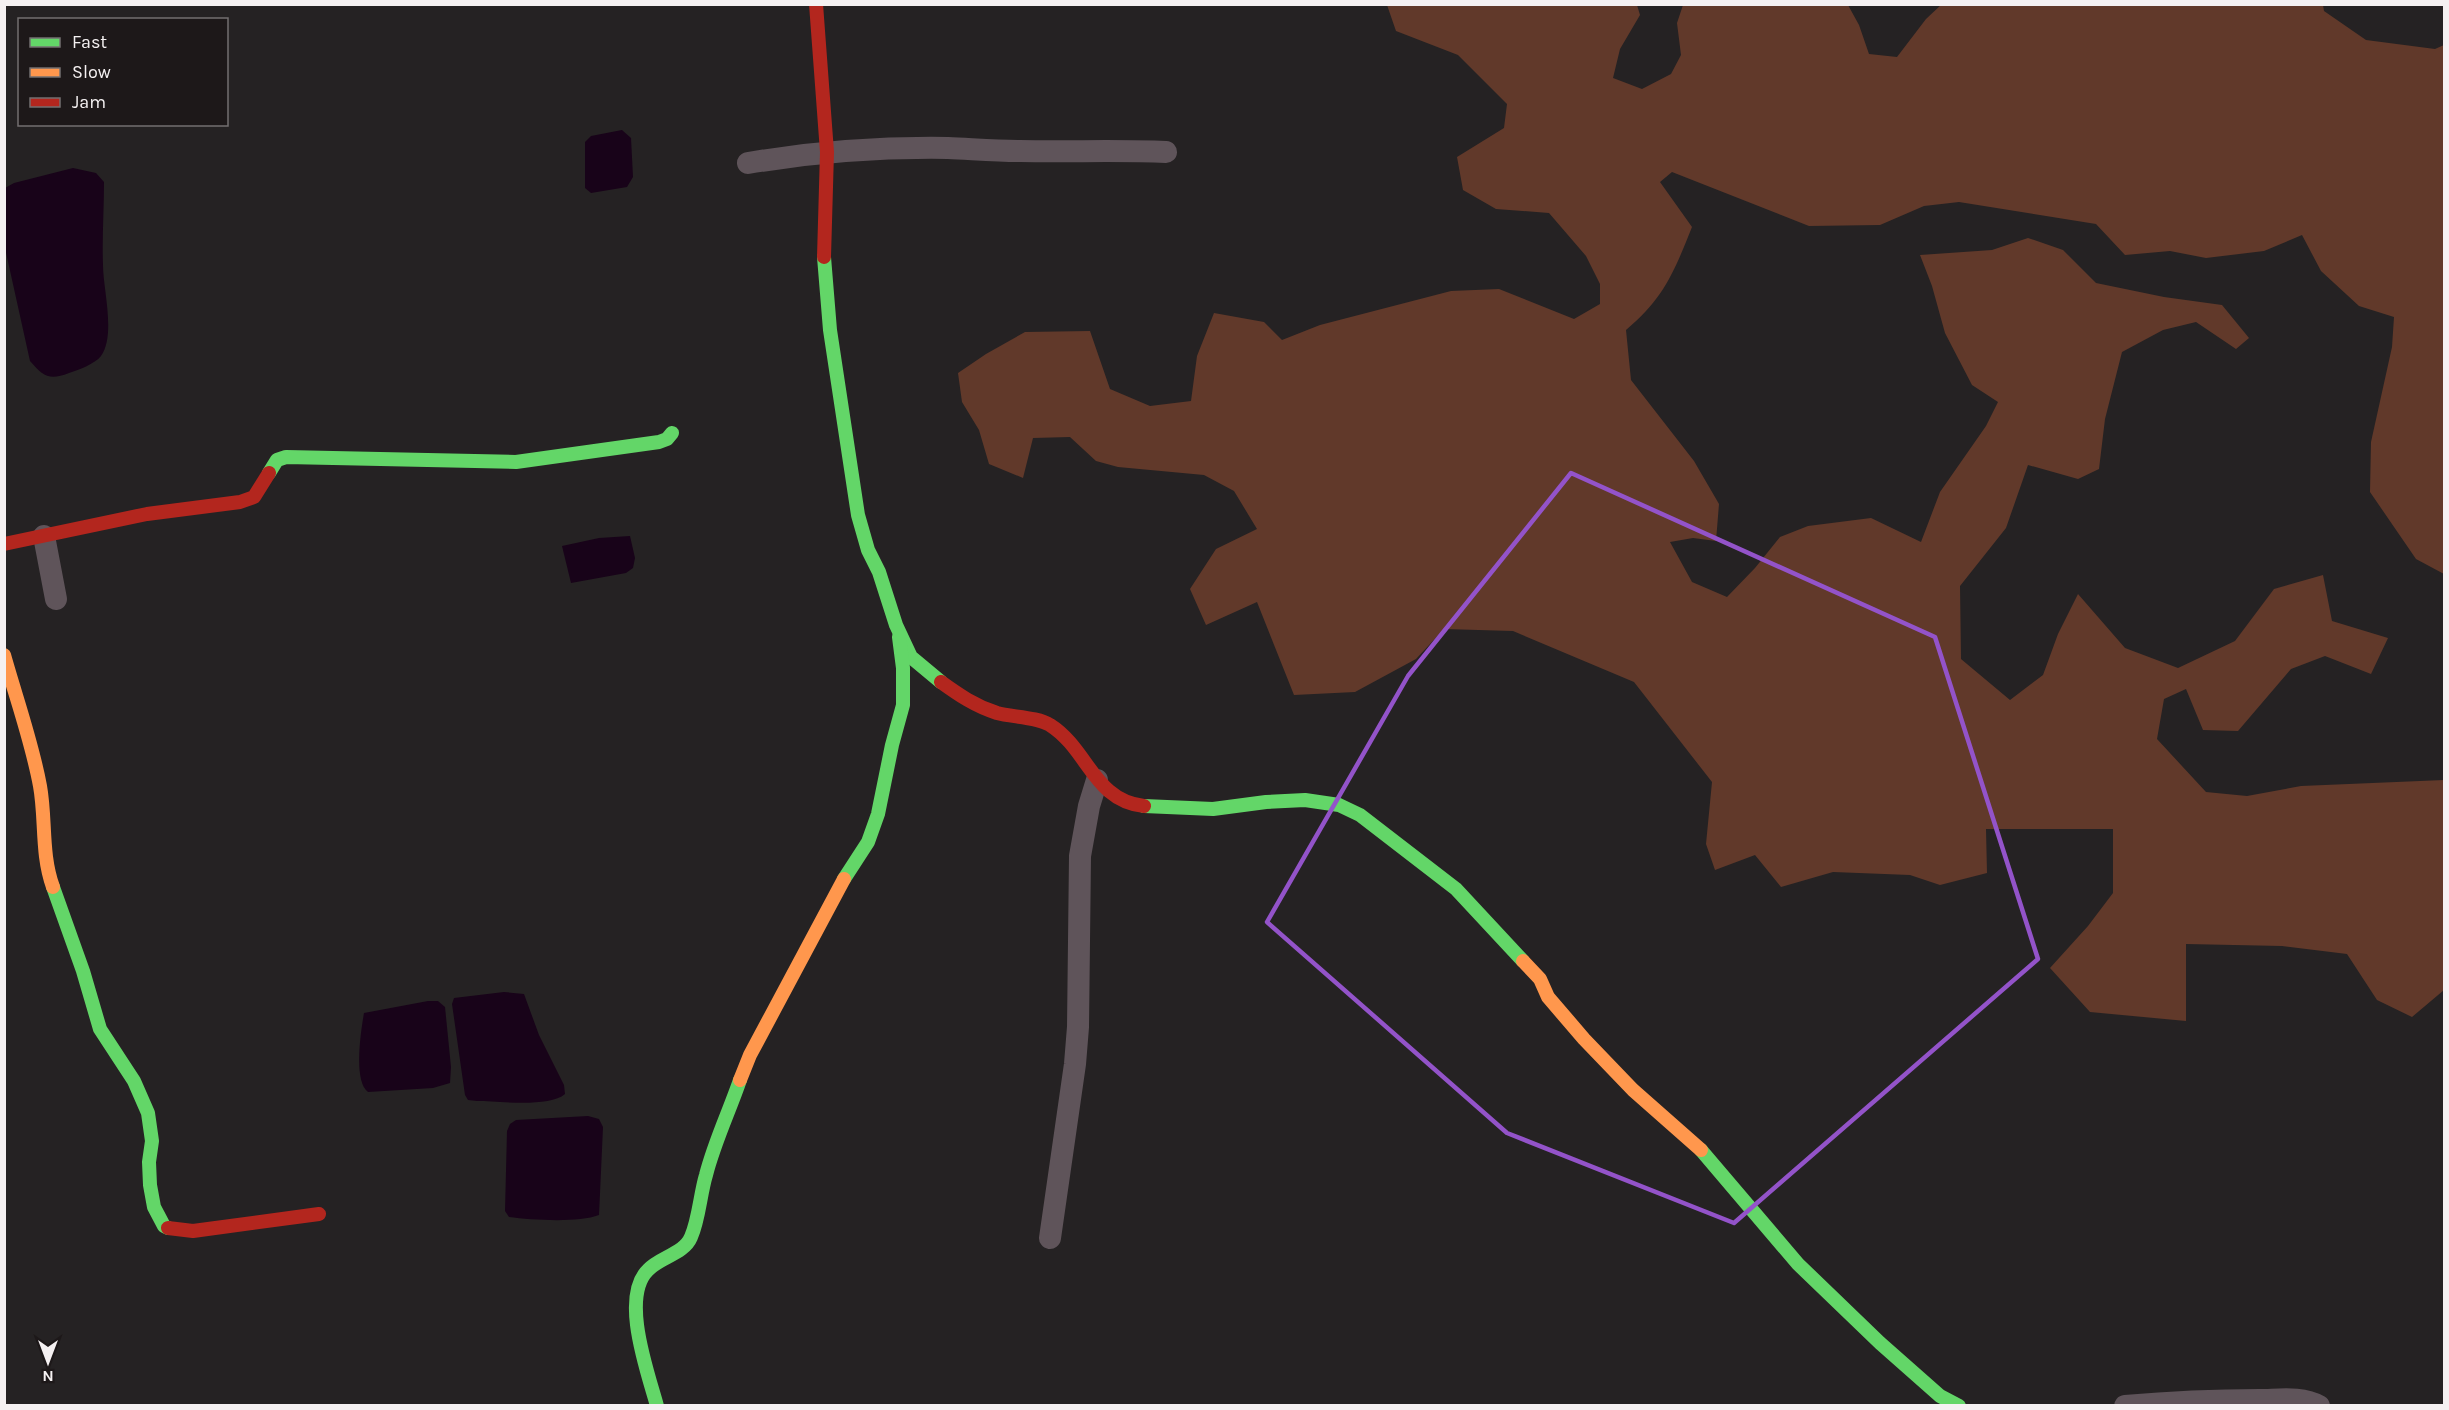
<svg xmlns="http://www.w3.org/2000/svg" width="2449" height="1410" viewBox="0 0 2449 1410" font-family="Karla,sans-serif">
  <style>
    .forest { fill: #61392a }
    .water { fill: #180319 }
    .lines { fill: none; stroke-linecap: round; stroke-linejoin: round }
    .street { stroke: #5f545a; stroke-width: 22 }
    .fast { stroke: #63d668; stroke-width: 14 }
    .slow { stroke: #ff974d; stroke-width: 14 }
    .jam { stroke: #b3261e; stroke-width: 14 }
    .marked { fill: none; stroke: #9353c9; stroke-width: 4.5; stroke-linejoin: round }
  </style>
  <rect width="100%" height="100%" fill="#252223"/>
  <path class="forest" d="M 1942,4 L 2323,5 L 2324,11 L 2366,40 L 2435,49 L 2444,45 L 2444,574 L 2416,559 L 2370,492 L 2371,442 L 2392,347 L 2394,317 L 2359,306 L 2321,271 L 2302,235 L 2264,251 L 2206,258 L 2170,251 L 2125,255 L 2096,224 L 1959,202 L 1924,206 L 1880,225 L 1809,226 L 1672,172 L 1660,182 L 1692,227 C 1674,272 1664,298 1626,330 L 1631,380 L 1694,461 L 1719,504 L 1716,541 L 1693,538 L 1670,542 L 1692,582 L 1727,597 L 1755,568 L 1780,537 L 1808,526 L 1871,518 L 1921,542 L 1940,492 L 1986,426 L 1998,402 L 1972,385 L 1945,333 L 1932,286 L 1920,255 L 1992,250 L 2028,238 L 2063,250 L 2096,283 L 2164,297 L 2222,305 L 2249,338 L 2236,349 L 2196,322 L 2163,330 L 2122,352 L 2105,419 L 2099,469 L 2078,479 L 2028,465 L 2006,528 L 1960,586 L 1961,659 L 2010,700 L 2043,675 L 2058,634 L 2078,594 L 2125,648 L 2178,668 L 2235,641 L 2274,589 L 2323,575 L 2332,621 L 2388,638 L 2371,674 L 2325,656 L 2291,669 L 2238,731 L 2203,730 L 2186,689 L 2164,699 L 2157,739 L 2206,792 L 2247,796 L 2301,786 L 2444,780 L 2444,990 L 2412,1017 L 2377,1000 L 2347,954 L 2282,946 L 2186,944 L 2186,1021 L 2090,1012 L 2050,968 L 2088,926 L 2113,893 L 2113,829 L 1986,829 L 1987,873 L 1940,885 L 1910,875 L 1833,872 L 1781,887 L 1755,855 L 1715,870 L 1706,844 L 1712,782 L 1634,682 L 1513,631 L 1444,629 L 1416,659 L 1355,692 L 1294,695 L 1257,602 L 1206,625 L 1190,589 L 1216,549 L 1257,529 L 1234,491 L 1204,475 L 1118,467 L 1096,461 L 1070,437 L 1033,438 L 1023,478 L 989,464 L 979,430 L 962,402 L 958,373 L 986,354 L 1025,332 L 1090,331 L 1110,389 L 1150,406 L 1191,401 L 1197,356 L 1214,313 L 1264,322 L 1282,340 L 1320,325 L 1451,291 L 1499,289 L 1574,319 L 1600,304 L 1600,284 L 1586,256 L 1549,213 L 1496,209 L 1463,190 L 1457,157 L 1504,128 L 1507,104 L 1458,55 L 1396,31 L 1387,5 L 1637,5 L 1640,15 L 1620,49 L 1613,78 L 1642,89 L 1671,74 L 1681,55 L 1677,23 L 1683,5 L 1848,5 L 1859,25 L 1869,54 L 1897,57 L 1926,19 Z"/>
  <g class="water">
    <path d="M 622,130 L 631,138 L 633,177 L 627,187 L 591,193 L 585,188 L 585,142 L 591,136 Z"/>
    <path d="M 73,168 L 96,173 L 104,182 C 104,210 102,237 103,265 C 103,289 116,335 101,356 C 95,364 78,370 69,373 C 49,381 43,376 30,361 L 5,248 L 5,188 L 14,183 Z"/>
    <path d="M 630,536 L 635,558 L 633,568 L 626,573 L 571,583 L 562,546 L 599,538 Z"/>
    <path d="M 504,992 L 524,994 L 539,1035 L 564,1085 L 565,1094 C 549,1108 498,1101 477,1101 L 468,1100 L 465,1095 L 452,1004 L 454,998 Z"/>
    <path d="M 428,1001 L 438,1001 L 445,1007 L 451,1067 L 450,1083 L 433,1088 L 368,1092 C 353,1081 361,1030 364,1013 Z"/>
    <path d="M 588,1116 L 599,1119 L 603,1127 L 599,1215 C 578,1223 532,1220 509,1217 L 505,1211 L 507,1131 L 510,1124 L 516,1120 Z"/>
  </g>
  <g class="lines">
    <g class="street">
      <path d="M 748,163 C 814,152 881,147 948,148 C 972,149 996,151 1020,151 C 1069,152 1117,150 1166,152"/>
      <path d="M 44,536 L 56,599"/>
      <path d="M 1050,1238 L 1075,1064 L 1078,1027 L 1080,856 L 1089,806 L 1097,780"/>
      <path d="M 2125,1406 C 2170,1402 2214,1400 2259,1400 C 2278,1400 2302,1396 2319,1406"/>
    </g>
    <g class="fast">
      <path d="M 824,257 L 830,330 L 858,515 L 868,550 L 879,572 L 896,625 L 911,657 L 941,682"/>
      <path d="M 269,473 L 277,460 L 286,457 L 516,462 L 659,442 L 667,439 L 672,433"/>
      <path d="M 1144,806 L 1213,809 L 1266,802 L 1305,800 L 1339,805 L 1360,815 L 1456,889 L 1523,961"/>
      <path d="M 844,879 L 868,842 L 878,814 L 892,745 L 903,705 L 903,668 L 899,637"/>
      <path d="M 53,887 L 83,971 L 100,1029 L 134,1081 L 148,1113 L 152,1141 L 149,1162 L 150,1185 L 154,1207 L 164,1226 L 168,1228"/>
      <path d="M 1701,1150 L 1798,1264 L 1880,1343 L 1940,1396 L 1959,1406"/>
      <path d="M 657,1406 C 648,1373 620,1297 648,1270 C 660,1257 684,1254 691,1237 C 699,1219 700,1195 706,1175 C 714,1143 729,1112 740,1080"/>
    </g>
    <g class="slow">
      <path d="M 4,655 C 16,698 32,742 40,786 C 46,819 41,854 53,887"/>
      <path d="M 1523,961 L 1540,979 L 1548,997 L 1584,1039 L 1633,1090 L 1701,1150"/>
      <path d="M 740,1080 L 750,1055 L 844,879"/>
    </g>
    <g class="jam">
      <path d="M 816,4 L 827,152 L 824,257"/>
      <path d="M 4,544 L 147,514 L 240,502 L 254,497 L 269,473"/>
      <path d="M 941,682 C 959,695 975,706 997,713 C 1011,717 1038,717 1050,725 C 1088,749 1094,801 1144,806"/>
      <path d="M 168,1228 L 193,1231 L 319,1214"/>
    </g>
  </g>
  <path class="marked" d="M 1571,473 L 1935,637 L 2038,959 L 1734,1223 L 1507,1133 L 1267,922 L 1408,676 Z"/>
  <rect width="2449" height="1410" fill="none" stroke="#f5f1f2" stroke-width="12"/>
  <rect x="18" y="18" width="210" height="108" fill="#1d1819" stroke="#736f70" stroke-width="1.5"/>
  <rect x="30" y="38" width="30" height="9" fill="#63d668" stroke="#736f70" stroke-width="1.5"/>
  <text x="72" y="48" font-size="18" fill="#f5f1f2">Fast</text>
  <rect x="30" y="68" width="30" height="9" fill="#ff974d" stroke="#736f70" stroke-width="1.5"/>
  <text x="72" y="78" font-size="18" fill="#f5f1f2">Slow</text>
  <rect x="30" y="98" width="30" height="9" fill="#b3261e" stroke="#736f70" stroke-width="1.5"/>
  <text x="72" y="108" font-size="18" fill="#f5f1f2">Jam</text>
  <g transform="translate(48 1362) rotate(180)" stroke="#1d1819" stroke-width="4.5" paint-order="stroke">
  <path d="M0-4.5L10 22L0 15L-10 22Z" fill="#f5f1f2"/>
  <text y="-9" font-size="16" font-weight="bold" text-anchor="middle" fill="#f5f1f2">N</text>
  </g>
</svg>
